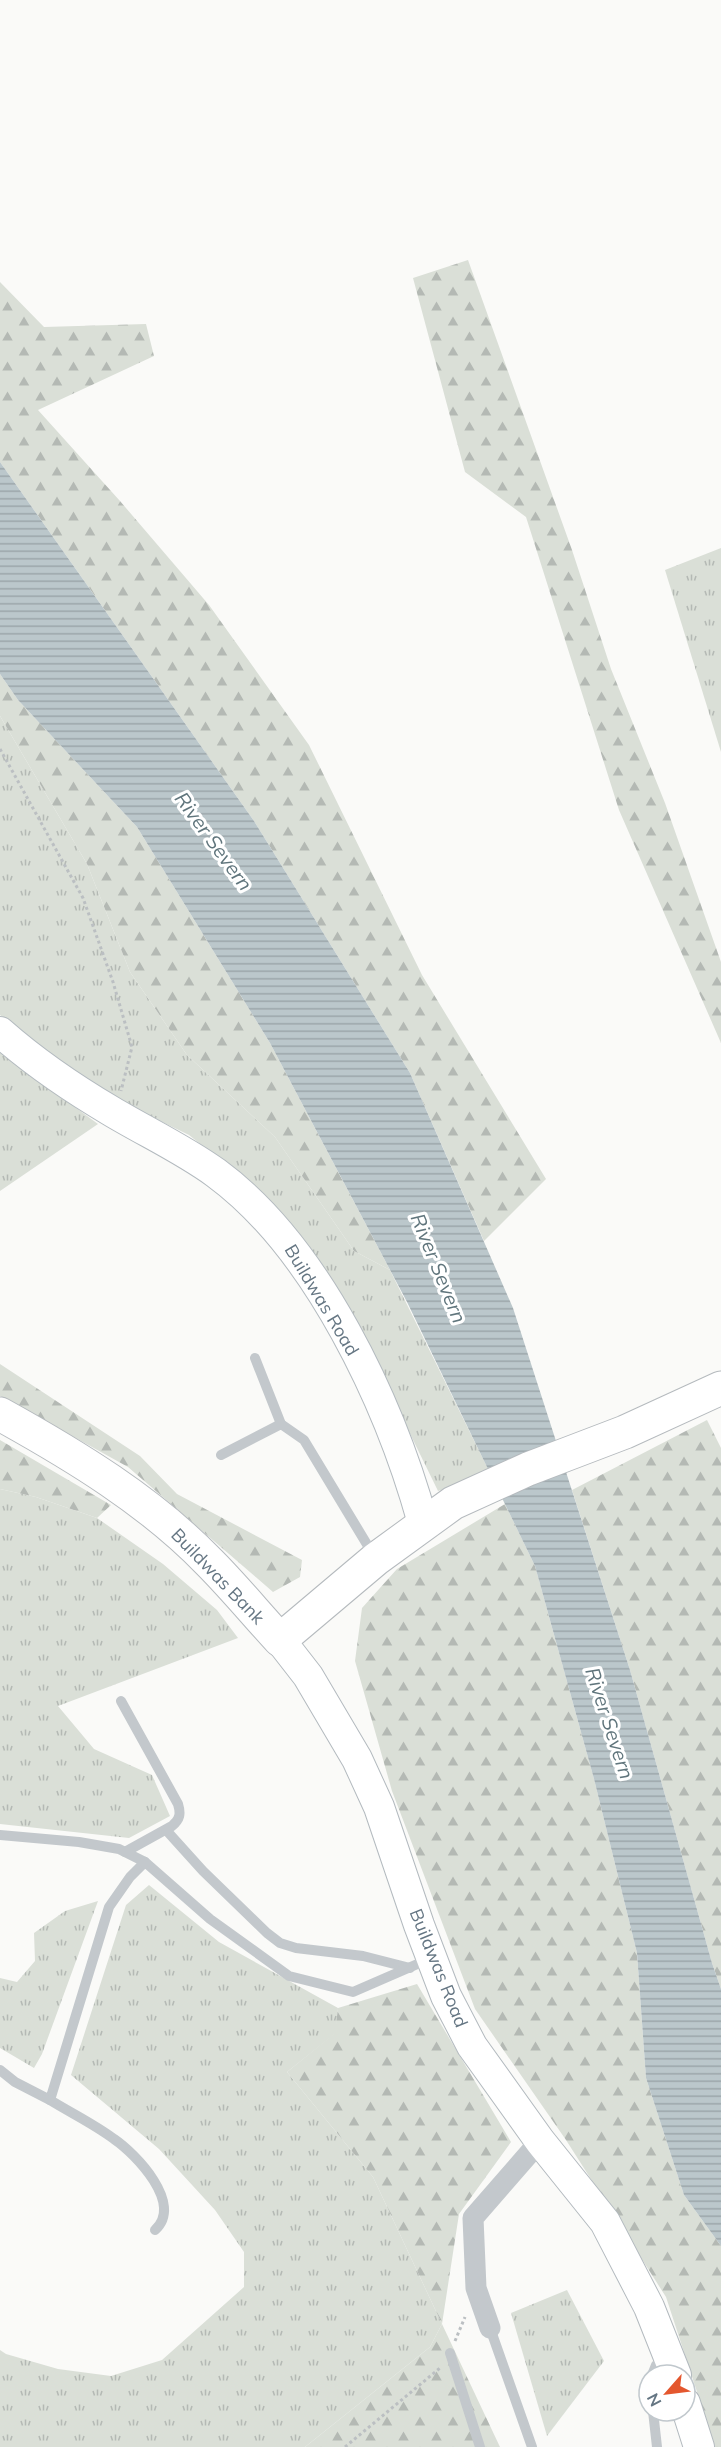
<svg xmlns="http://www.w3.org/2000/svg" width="721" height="2447" viewBox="0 0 721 2447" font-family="Mulish,sans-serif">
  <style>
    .grass { fill: url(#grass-tufts) }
    .forest { fill: url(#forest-firs) }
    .water { fill: url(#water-rules) }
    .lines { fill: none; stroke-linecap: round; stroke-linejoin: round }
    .secondary-casing { stroke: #b3babf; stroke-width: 32 }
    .primary-casing { stroke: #b5babe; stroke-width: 35 }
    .path { stroke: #bbbfc2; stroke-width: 3; stroke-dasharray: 3 3; stroke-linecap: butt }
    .lane { stroke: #c3c8cc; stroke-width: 10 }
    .street { stroke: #c3c8cc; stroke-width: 21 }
    .secondary { stroke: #fff; stroke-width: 30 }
    .primary { stroke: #fff; stroke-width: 33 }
    .labels { text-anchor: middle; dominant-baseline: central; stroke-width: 6; stroke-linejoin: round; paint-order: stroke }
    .street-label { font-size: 18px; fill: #657683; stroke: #fff }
    .water-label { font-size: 20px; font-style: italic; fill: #60757c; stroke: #fff }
  </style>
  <defs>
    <pattern id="grass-tufts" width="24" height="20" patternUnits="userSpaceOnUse" patternTransform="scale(1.5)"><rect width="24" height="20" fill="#dadfd7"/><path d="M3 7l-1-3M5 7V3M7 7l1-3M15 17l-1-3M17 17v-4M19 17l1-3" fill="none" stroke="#b4b9b4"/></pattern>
    <pattern id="forest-firs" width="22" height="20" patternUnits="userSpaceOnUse" patternTransform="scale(1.5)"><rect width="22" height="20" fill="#dadfd7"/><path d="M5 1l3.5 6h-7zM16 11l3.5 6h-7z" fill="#b4b9b4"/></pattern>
    <pattern id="water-rules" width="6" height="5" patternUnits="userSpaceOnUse" patternTransform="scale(1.5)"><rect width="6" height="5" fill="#bbc7cb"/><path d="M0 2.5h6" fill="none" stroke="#9ca6aa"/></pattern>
  </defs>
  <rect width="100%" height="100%" fill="#fafaf8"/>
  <g class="grass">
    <path d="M 721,548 L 721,752 L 665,570 Z"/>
    <path d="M 0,716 L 87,864 L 130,972 L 187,1055 L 275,1137 L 354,1251 L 390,1270 L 488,1469 L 473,1480 L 438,1491 L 357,1325 L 272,1202 L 189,1135 L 117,1100 L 47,1055 L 0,1015 Z"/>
    <path d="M 0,1052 L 98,1124 L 0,1191 Z"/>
    <path d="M 0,1489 L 36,1497 L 97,1518 L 163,1564 L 217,1610 L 238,1638 L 58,1706 L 94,1749 L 152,1775 L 170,1816 L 129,1838 L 0,1824 Z"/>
    <path d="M 149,1885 L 219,1942 L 338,2008 L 336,2033 L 287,2072 L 373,2177 L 442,2324 L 430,2347 L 305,2447 L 0,2447 L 0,2350 L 6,2354 L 58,2369 L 111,2376 L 162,2360 L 244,2287 L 244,2252 L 215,2210 L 159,2149 L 71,2075 L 126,1905 Z"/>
    <path d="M 98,1901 L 42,2054 L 34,2068 L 0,2048 L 0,1978 L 17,1982 L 35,1961 L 34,1933 L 65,1911 Z"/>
    <path d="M 567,2290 L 604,2361 L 547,2436 L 511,2313 Z"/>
  </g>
  <g class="forest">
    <path d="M 468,260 L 572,550 L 611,669 L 665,803 L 721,962 L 721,1043 L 619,810 L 526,517 L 465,472 L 413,278 Z"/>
    <path d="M 0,282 L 44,327 L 146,324 L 154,356 L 38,410 L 120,501 L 209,605 L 309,745 L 422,975 L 546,1179 L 484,1241 L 410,1073 L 254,821 L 0,462 Z"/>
    <path d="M 0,674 L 18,700 L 137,827 L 270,1043 L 390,1270 L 354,1251 L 275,1137 L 187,1055 L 130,972 L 87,864 L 0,716 Z"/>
    <path d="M 0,1364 L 140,1456 L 177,1494 L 302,1560 L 300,1577 L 273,1592 L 128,1467 L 0,1396 Z"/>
    <path d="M 707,1420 L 721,1448 L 721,1989 L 712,1963 L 630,1670 L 572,1490 Z"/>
    <path d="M 0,1440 L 111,1505 L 97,1518 L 36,1497 L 0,1489 Z"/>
    <path d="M 505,1504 L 535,1566 L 594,1779 L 637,1953 L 646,2078 L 684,2195 L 721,2246 L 721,2447 L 715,2447 L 666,2297 L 566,2140 L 475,2009 L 392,1791 L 355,1661 L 362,1608 L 397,1569 Z"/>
    <path d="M 417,1984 L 511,2142 L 459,2214 L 442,2324 L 500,2447 L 305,2447 L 430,2347 L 442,2324 L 373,2177 L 287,2072 L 335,2033 L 338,2008 Z"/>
  </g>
  <path class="water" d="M 0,462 L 254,821 L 410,1073 L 513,1308 L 630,1670 L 712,1963 L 721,1989 L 721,2246 L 684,2195 L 646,2078 L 637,1953 L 594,1779 L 535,1566 L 407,1302 L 270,1043 L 137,827 L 18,700 L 0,674 Z"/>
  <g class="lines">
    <defs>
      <g id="secondary">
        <path d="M 0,1032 C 34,1062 72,1088 111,1111 C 146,1132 183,1149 216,1173 C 318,1248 390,1404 423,1523"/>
        <path d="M 280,1640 L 308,1676 L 357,1759 L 379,1807 L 419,1925 L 446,1996 L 472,2046 L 540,2141 L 605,2222 L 649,2307 L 676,2375"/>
        <path d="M 685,2403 L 699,2447"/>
      </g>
      <path id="primary" d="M 0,1414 C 74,1455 150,1501 209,1562 C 234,1587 256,1614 280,1640 L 376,1559 L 453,1503 L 528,1469 L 625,1432 L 721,1388"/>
    </defs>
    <use href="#secondary" class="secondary-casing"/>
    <use href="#primary" class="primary-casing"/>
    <g class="path">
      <path d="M 0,749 L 83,898 L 113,982 L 132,1047 L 121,1091"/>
      <path d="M 455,2341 L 465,2317"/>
      <path d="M 345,2447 L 440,2368"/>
    </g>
    <g class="lane">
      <path d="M 255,1358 L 281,1424"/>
      <path d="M 221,1455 L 281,1424 L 304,1440 L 374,1556"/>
      <path d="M 121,1701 L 178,1804 C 181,1814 180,1819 172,1826 L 125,1852"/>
      <path d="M 166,1830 L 203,1871 L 267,1933 L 280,1943 L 296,1948 L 363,1956 L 410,1968"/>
      <path d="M 0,1835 L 79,1842 L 119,1849 L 145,1862"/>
      <path d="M 0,2070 L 15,2082 L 50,2100 L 109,1907 L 130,1877 L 145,1862 L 210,1919 L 289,1976 L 353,1992 L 429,1959"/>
      <path d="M 50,2100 C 71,2113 94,2124 114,2139 C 136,2154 184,2204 155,2230"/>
      <path d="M 490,2328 L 532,2447"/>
      <path d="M 450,2353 L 480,2447"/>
      <path d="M 652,2375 L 656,2365 L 666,2358"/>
      <path d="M 653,2411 L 657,2447"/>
    </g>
    <path class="street" d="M 490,2328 L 476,2288 L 473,2218 L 540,2141"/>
    <use href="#secondary" class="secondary"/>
    <use href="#primary" class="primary"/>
  </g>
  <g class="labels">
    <g class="street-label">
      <text transform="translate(322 1300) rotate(59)">Buildwas Road</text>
      <text transform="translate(218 1576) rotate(46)">Buildwas Bank</text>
      <text transform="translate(439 1968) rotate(68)">Buildwas Road</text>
    </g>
    <g class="water-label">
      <text transform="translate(214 841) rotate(54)">River Severn</text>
      <text transform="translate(439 1268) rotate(68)">River Severn</text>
      <text transform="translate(610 1723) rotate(72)">River Severn</text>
    </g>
  </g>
  <g transform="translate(667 2393) rotate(242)"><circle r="28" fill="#ffffff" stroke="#c1c8cd" stroke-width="1.5"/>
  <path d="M0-4.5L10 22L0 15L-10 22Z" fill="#e4572e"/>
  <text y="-9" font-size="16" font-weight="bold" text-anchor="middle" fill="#657683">N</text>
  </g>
</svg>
